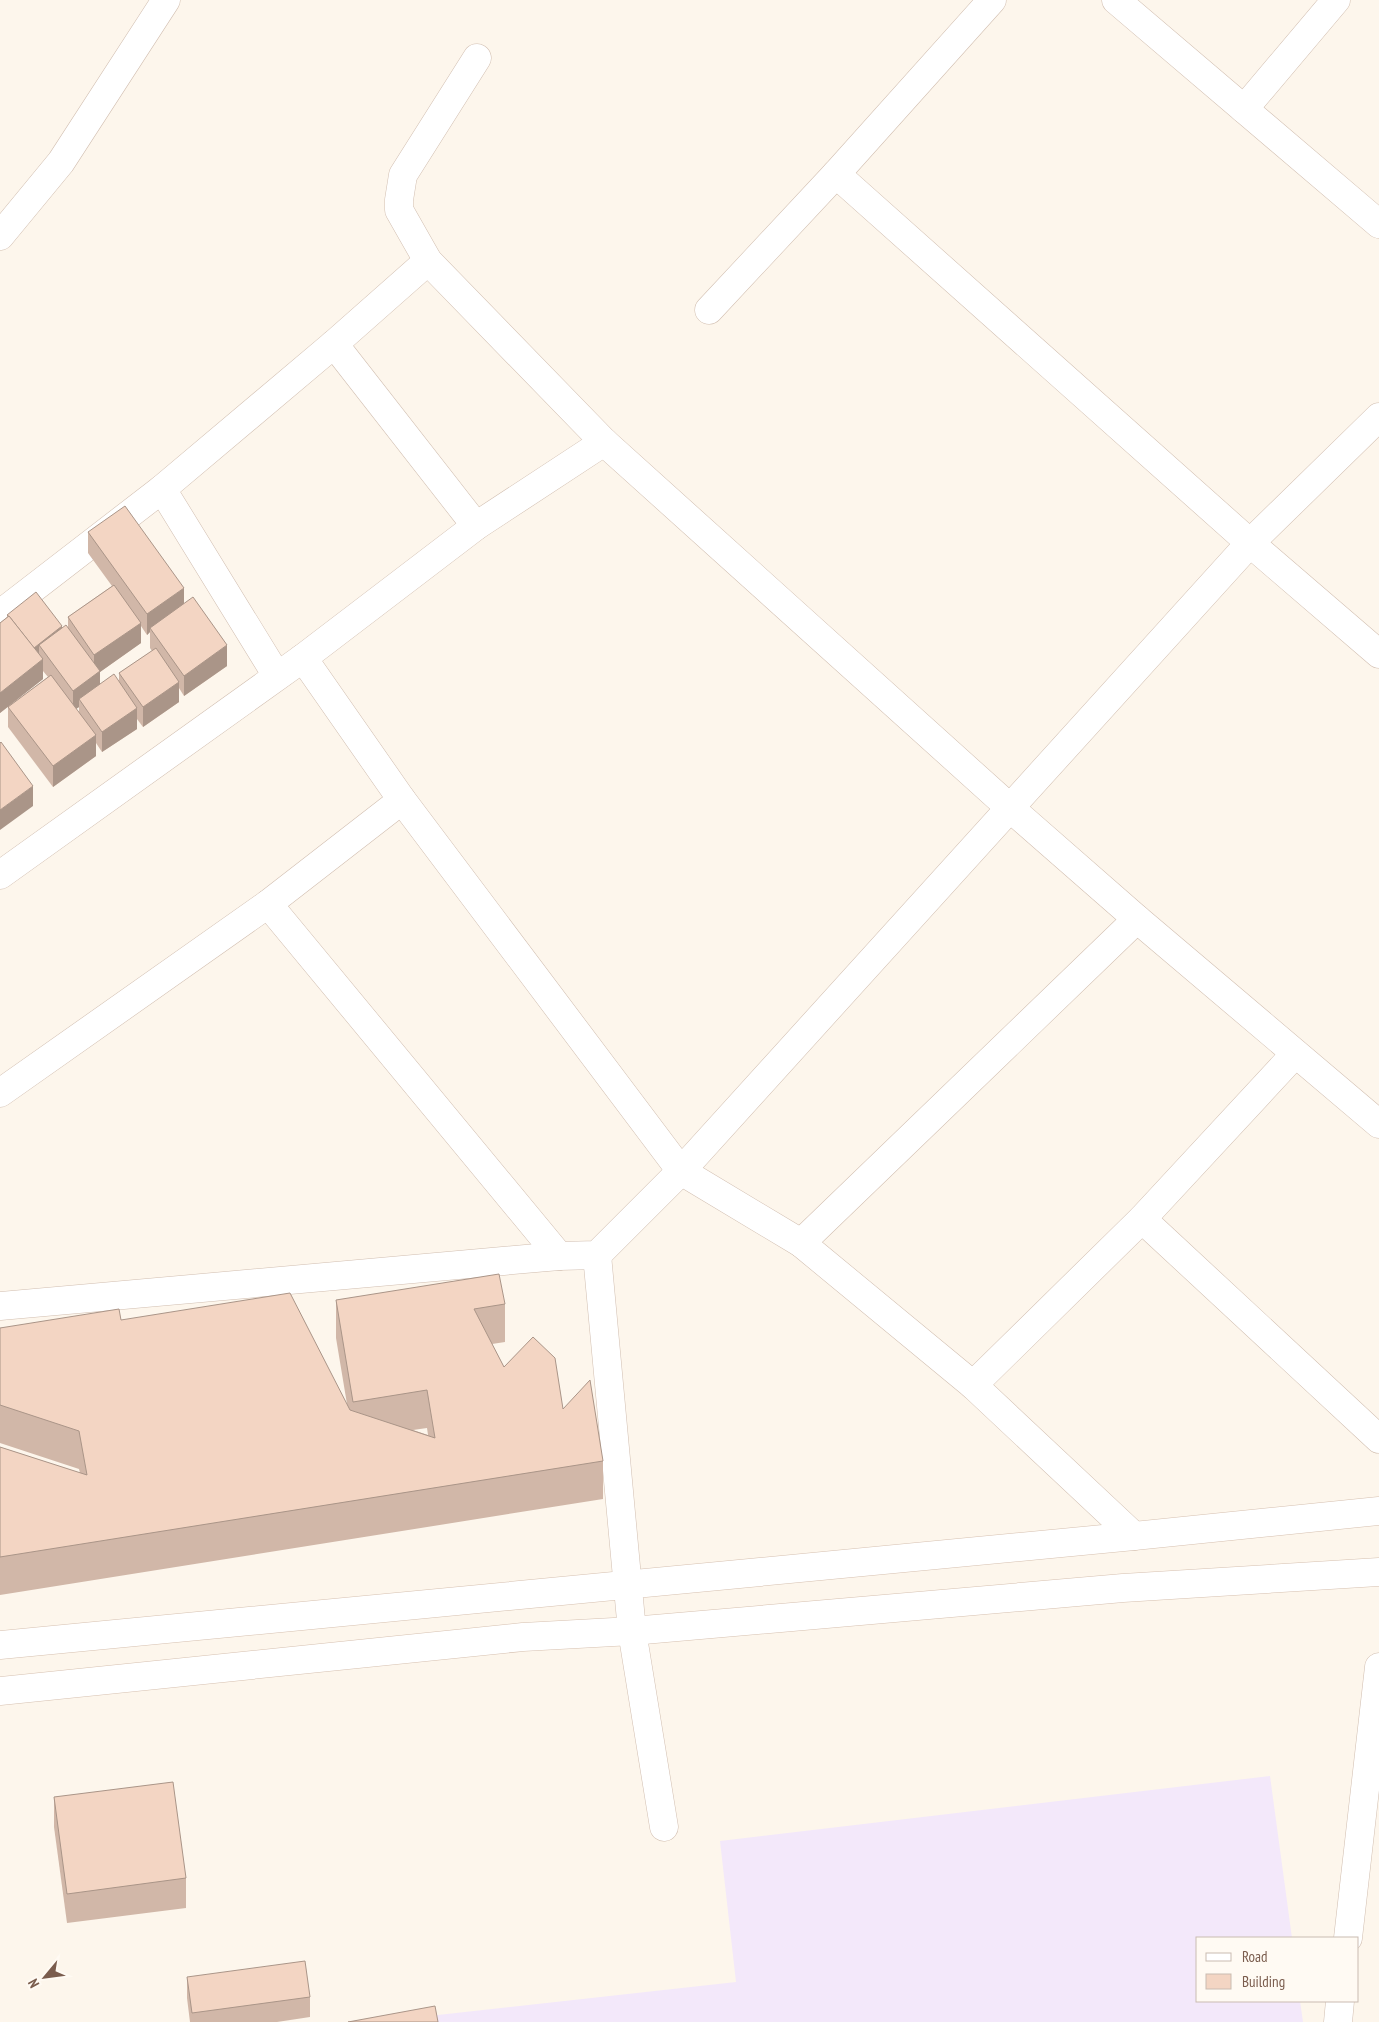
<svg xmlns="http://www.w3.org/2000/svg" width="1379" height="2022" viewBox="0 0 1379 2022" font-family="'PT Sans Narrow',sans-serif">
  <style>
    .education { fill: #f3e8fa }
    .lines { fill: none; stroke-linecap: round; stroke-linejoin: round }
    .minor-casing { stroke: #d1beb0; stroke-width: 29 }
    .tertiary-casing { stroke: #d1beb0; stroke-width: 29 }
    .secondary-casing { stroke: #d6c0b0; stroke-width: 29 }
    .minor { stroke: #fff; stroke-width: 28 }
    .tertiary { stroke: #fff; stroke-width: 28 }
    .secondary { stroke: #fff; stroke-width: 28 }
    .wall { fill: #d1b7a8; fill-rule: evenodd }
    .shaded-wall { fill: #aa9588 }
    .building { fill: #f3d5c3; stroke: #aa9588 }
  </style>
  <rect width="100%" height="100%" fill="#fdf6ec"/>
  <path class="education" d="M 1270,1776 L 1292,1938 L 1198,1938 L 1198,2001 L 1300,2001 L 1303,2022 L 375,2022 L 736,1982 L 720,1841 Z"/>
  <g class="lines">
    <defs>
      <g id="minor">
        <path d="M 1116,0 L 1379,224"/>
        <path d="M 477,58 L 403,175 L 399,200 L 399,210 L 428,261 L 604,442 L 1009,807 L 1137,919 L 1379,1124"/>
        <path d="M 1244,109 L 1336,0"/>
        <path d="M 836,174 L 1250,543 L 1379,654"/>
        <path d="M 0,236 L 61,162 L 166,0"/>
        <path d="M 709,310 L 836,174 L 992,0"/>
        <path d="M 334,344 L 476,526"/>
        <path d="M 162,489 L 277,676"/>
        <path d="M 0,614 L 162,489 L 334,344 L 428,261"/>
        <path d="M 303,658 L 402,800 L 681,1171 L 801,1243 L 973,1385 L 1134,1536"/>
        <path d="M 0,875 L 303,658 L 476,526 L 604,442"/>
        <path d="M 268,904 L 559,1256"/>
        <path d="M 0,1093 L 268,904 L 402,800"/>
        <path d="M 1142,1219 L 1379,1439"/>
        <path d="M 801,1243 L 1137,919"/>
        <path d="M 597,1255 L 632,1631 L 664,1827"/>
        <path d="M 0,1306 L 559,1256 L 597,1255 L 681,1171 L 1250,543 L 1379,417"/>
        <path d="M 973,1385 L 1142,1219 L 1295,1054"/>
      </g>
      <g id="tertiary">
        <path d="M 1348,1938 L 1379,1667"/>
        <path d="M 1338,2022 L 1340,2001"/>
      </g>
      <g id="secondary">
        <path d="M 0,1645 L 1134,1536 L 1379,1511"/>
        <path d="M 0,1691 L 523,1637 L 632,1631 L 1123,1588 L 1379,1572"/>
      </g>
    </defs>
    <use href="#minor" class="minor-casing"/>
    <use href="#tertiary" class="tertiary-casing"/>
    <use href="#secondary" class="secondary-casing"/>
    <use href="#minor" class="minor"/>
    <use href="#tertiary" class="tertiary"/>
    <use href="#secondary" class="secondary"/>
  </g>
  <g class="wall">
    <path d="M 88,532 L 184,604 L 227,666 L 184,696 L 179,688 L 179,702 L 143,727 L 137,719 L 137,729 L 102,752 L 96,743 L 96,756 L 53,787 L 8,727 L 8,707 L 48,677 L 43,671 L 43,679 L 0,713 L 0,623 L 7,617 L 7,615 L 62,628 L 68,627 L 68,617 L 112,586 L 88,553 ZM 141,626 L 147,635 L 150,632 L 150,648 L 152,651 L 119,673 L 119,683 L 100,684 L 100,672 L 141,643 ZM 79,707 L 79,713 L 76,709 Z"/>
    <path d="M 336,1300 L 505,1304 L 505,1342 L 492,1344 L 504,1367 L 563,1409 L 603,1461 L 603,1499 L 0,1595 L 0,1447 L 80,1473 L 79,1469 L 0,1443 L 0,1328 L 121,1320 L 347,1404 L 336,1338 ZM 427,1428 L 428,1435 L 413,1430 Z"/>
    <path d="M 54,1797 L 186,1878 L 186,1908 L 67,1923 L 54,1827 Z"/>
    <path d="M 187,1977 L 310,1997 L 310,2017 L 277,2022 L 190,2022 L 187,1998 Z"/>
  </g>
  <g class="shaded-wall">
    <path d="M 184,588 L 184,608 L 150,628 L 150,632 L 147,635 L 147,614 Z"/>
    <path d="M 141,623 L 141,643 L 100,672 L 100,691 L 79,699 L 79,707 L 73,711 L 73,691 L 94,675 L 94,655 Z"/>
    <path d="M 62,626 L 62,637 L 39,645 L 39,654 L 34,648 Z"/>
    <path d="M 227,645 L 227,666 L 184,696 L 184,676 Z"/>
    <path d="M 43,659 L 43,679 L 0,713 L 0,693 Z"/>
    <path d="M 179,682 L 179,702 L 143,727 L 143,707 Z"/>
    <path d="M 137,708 L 137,729 L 102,752 L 102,732 Z"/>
    <path d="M 96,735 L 96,756 L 53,787 L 53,766 Z"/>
    <path d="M 33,786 L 33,806 L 0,830 L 0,810 Z"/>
  </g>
  <g class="building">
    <path d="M 125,506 L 184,588 L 147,614 L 88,532 Z"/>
    <path d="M 114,585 L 141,623 L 94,655 L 68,617 Z"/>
    <path d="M 36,592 L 62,626 L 34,648 L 9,616 L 8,616 L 7,615 Z"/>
    <path d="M 193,597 L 227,645 L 184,676 L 150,628 Z"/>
    <path d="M 9,616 L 43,659 L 0,693 L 0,623 Z"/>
    <path d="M 66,625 L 100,671 L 73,691 L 39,645 Z"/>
    <path d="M 156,648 L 179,682 L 143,707 L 119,673 Z"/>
    <path d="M 114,674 L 137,708 L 102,732 L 79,699 Z"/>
    <path d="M 51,675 L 96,735 L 53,766 L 8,707 Z"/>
    <path d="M 1,742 L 33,786 L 0,810 L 0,743 Z"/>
    <path d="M 499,1274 L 505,1304 L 474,1309 L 504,1367 L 533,1337 L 555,1358 L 563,1409 L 590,1380 L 603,1461 L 0,1557 L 0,1447 L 87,1475 L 79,1431 L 0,1405 L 0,1328 L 119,1309 L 121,1320 L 290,1293 L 350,1410 L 435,1438 L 427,1390 L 353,1402 L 336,1300 Z"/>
    <path d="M 173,1782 L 186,1878 L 67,1894 L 54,1797 Z"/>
    <path d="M 305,1961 L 310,1997 L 192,2013 L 187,1977 Z"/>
    <path d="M 435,2006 L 438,2022 L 348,2022 Z"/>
  </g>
  <rect x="1196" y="1937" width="162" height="65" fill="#fffaf3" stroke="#cabbb1"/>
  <rect x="1206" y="1953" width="25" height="8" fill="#ffffff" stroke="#cabbb1"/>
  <text x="1242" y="1962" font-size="15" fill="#7a5c4d">Road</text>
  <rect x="1206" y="1974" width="25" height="15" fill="#f3d5c3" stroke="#cabbb1"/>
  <text x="1242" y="1987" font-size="15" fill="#7a5c4d">Building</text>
  <g transform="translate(45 1977) rotate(241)" stroke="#fffaf3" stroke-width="4" paint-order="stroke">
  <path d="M0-4L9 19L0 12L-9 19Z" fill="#7a5c4d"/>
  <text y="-8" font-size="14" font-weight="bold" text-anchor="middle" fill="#7a5c4d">N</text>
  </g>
</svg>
